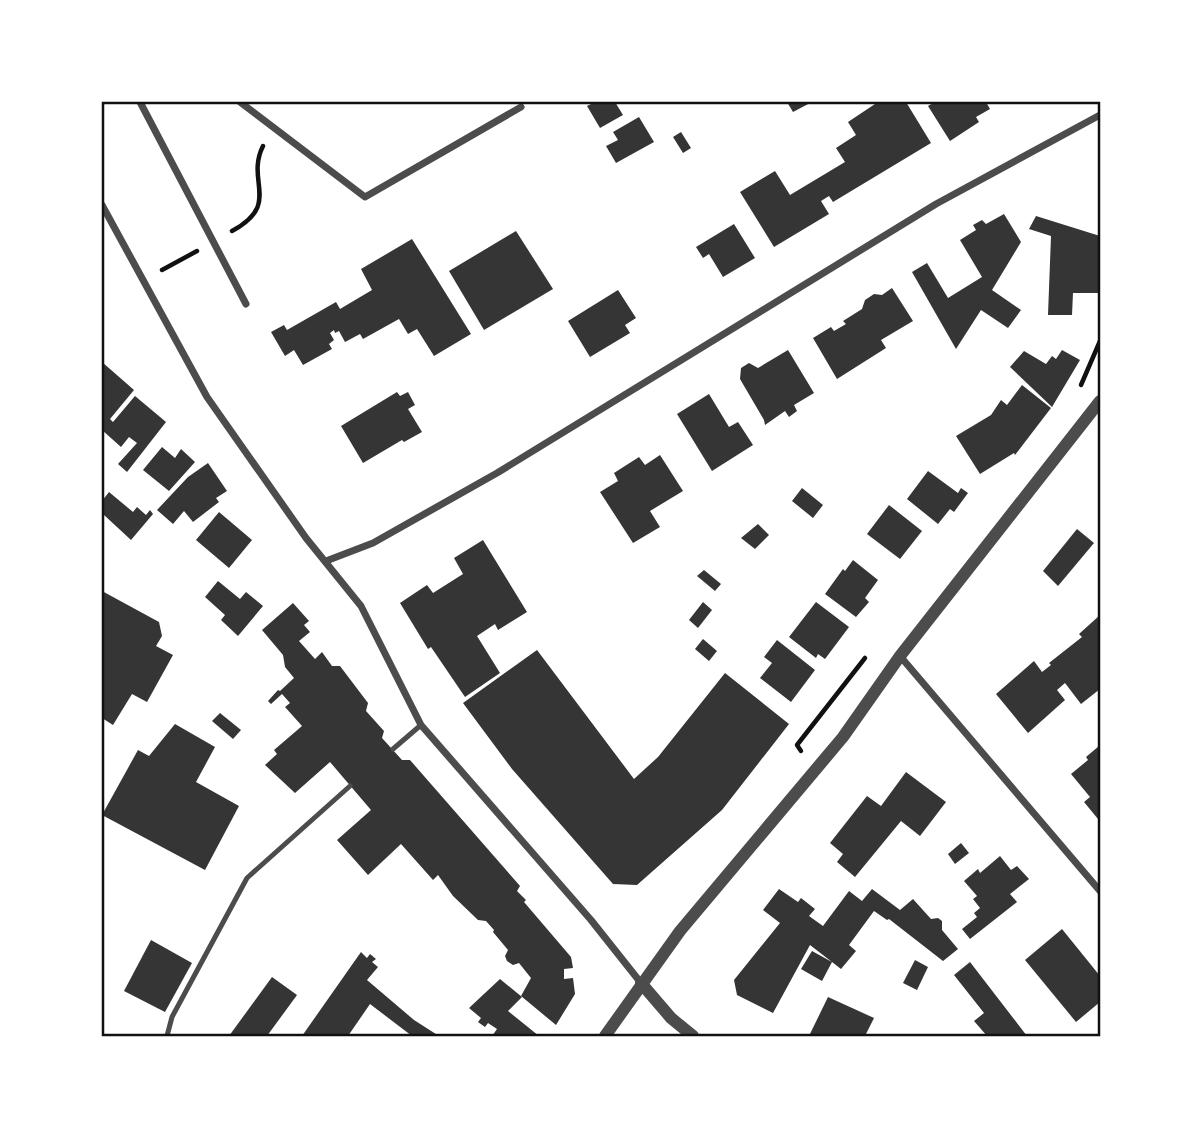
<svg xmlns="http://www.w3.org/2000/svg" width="1202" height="1138" viewBox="0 0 1202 1138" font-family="Figtree,sans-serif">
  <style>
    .building { fill: #353535 }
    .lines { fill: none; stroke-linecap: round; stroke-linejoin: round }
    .path { stroke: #111; stroke-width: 4.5 }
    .service { stroke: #4c4c4c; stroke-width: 5 }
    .minor { stroke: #4c4c4c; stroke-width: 7 }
    .tertiary { stroke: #4c4c4c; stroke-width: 12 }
    .neatline { fill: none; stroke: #111; stroke-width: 2.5 }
  </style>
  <rect width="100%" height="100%" fill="#fff"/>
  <g class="building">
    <path d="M 595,102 L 615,102 L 623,115 L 600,128 L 587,106 Z"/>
    <path d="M 787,102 L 812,102 L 793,112 Z"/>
    <path d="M 878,102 L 906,102 L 931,143 L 833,202 L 829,196 L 821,201 L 829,214 L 774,247 L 740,192 L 775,171 L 790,195 L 845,162 L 836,148 L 856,135 L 848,122 Z"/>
    <path d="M 935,102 L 980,102 L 981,104 L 986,102 L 990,109 L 976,117 L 979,122 L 950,141 L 928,106 Z"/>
    <path d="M 639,117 L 654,142 L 616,163 L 606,146 L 618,140 L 613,132 Z"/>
    <path d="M 681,132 L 691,148 L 683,153 L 673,137 Z"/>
    <path d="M 1004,214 L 1021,242 L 992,290 L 1021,310 L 1008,328 L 981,310 L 956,349 L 912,272 L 927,263 L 948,298 L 982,277 L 960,240 L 976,230 L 973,225 L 982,220 L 986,224 Z"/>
    <path d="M 1036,216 L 1100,236 L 1100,293 L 1073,293 L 1072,315 L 1048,315 L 1051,236 L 1029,229 Z"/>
    <path d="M 734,224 L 755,258 L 723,277 L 709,254 L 703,258 L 696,247 Z"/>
    <path d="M 516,231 L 553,289 L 484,330 L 449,271 Z"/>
    <path d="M 412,239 L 471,334 L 434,356 L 417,329 L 408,334 L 399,319 L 363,339 L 360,334 L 345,342 L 339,331 L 335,333 L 334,330 L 330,333 L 334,340 L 329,344 L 332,349 L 303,365 L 294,350 L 285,356 L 271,332 L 284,325 L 287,330 L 336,302 L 340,309 L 372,290 L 361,269 Z"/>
    <path d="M 892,288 L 913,321 L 881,340 L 886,348 L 837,379 L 813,338 L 831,327 L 834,331 L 846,324 L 843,321 L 862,309 L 865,300 L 874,294 L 882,295 Z"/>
    <path d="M 618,290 L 636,318 L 625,325 L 630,333 L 590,357 L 568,321 Z"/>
    <path d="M 788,350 L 814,393 L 794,405 L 797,411 L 789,417 L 785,411 L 765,425 L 764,420 L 740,379 L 741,368 L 749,363 L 758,368 Z"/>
    <path d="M 1062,350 L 1080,360 L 1052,407 L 1010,367 L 1024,351 L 1046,364 L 1052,356 L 1056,359 Z"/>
    <path d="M 102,362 L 134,390 L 110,419 L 113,422 L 135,396 L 166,422 L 127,472 L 118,464 L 137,443 L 129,437 L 121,447 L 102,430 Z"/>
    <path d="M 1022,385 L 1051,408 L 1015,455 L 1014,453 L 980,474 L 956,436 L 991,415 L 1001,400 L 1007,405 Z"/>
    <path d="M 397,392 L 400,396 L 408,392 L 415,405 L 408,409 L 422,432 L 404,442 L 402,440 L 363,463 L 341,426 Z"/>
    <path d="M 709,394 L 729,427 L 738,422 L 753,445 L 712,471 L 677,414 Z"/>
    <path d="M 162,447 L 175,458 L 181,449 L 195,462 L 169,491 L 143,470 Z"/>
    <path d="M 660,455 L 683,491 L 650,511 L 660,527 L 633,543 L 600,492 L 618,481 L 614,473 L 639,457 L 645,465 Z"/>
    <path d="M 208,463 L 227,491 L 216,498 L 219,502 L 193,522 L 184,511 L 173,524 L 157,510 L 188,477 Z"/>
    <path d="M 928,471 L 958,493 L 961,488 L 968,493 L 954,512 L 950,509 L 938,524 L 907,499 Z"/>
    <path d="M 802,488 L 823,505 L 813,518 L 792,501 Z"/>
    <path d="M 109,492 L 133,512 L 137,507 L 146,515 L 150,510 L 153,514 L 131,540 L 104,515 L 102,518 L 102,501 Z"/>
    <path d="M 889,505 L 922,531 L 900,559 L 867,534 Z"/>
    <path d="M 219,512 L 252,540 L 229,568 L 196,540 Z"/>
    <path d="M 758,524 L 769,535 L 755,549 L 741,538 Z"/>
    <path d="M 1077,529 L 1094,543 L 1058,586 L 1043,571 Z"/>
    <path d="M 483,540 L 527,612 L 498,630 L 495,624 L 477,636 L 500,673 L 465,697 L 431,647 L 428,649 L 400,603 L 427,585 L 433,593 L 463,574 L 454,558 Z"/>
    <path d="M 853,560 L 878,580 L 865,598 L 869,602 L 856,617 L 825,594 L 843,569 L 845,571 Z"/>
    <path d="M 704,570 L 721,584 L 715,591 L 697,576 Z"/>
    <path d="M 218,581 L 240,599 L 246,592 L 263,606 L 238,636 L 221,620 L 225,615 L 205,597 Z"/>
    <path d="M 102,591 L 159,622 L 162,636 L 156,646 L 173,655 L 147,702 L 132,694 L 113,725 L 102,718 Z"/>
    <path d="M 703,602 L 712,610 L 698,628 L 689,620 Z"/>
    <path d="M 816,602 L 849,627 L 825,659 L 818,654 L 816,658 L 789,637 Z"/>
    <path d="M 293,603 L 309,621 L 304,625 L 310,632 L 299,641 L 315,659 L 322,652 L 332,666 L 340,666 L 368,703 L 366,711 L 384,731 L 382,738 L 402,760 L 410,760 L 520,886 L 517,891 L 526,900 L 524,902 L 571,957 L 573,968 L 564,969 L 564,979 L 573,978 L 575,994 L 556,1025 L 521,996 L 531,978 L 519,963 L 513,965 L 507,961 L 505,956 L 508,950 L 493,932 L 494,930 L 486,921 L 478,920 L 453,896 L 438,875 L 433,880 L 401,844 L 368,875 L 337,840 L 371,810 L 330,762 L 295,793 L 265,765 L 277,754 L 274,750 L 302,726 L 285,707 L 290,703 L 282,694 L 271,704 L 268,701 L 278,690 L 280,691 L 294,678 L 285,667 L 283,655 L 262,630 Z"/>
    <path d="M 1100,615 L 1100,689 L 1081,704 L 1065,683 L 1057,690 L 1065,700 L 1028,733 L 996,694 L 1034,661 L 1042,672 L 1051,665 L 1049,663 L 1082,637 L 1079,634 Z"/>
    <path d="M 703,639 L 717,651 L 709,661 L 695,649 Z"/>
    <path d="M 777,640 L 815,670 L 791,702 L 760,678 L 772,663 L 764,657 Z"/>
    <path d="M 537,650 L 634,779 L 658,757 L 725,673 L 789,724 L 722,810 L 637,885 L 613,884 L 512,769 L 463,703 Z"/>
    <path d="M 220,713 L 241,730 L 233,739 L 212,721 Z"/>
    <path d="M 175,724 L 215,747 L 196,782 L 239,806 L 205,870 L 102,815 L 138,750 L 149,756 Z"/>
    <path d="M 1099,746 L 1100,817 L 1098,819 L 1084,802 L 1090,797 L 1071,774 L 1088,760 L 1086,757 Z"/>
    <path d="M 906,772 L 946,802 L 920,836 L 901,821 L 855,877 L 837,862 L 843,854 L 830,843 L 867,796 L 881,806 Z"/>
    <path d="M 961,843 L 969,853 L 955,864 L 948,854 Z"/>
    <path d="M 1000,856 L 1011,870 L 1017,866 L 1029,879 L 1010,894 L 1017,902 L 970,939 L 962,929 L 977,917 L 974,913 L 980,908 L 973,899 L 977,896 L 964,881 L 978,869 L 980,873 Z"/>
    <path d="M 779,889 L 798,902 L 801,898 L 815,909 L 809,916 L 823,926 L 849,891 L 862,901 L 872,889 L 900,910 L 913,899 L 931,919 L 938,918 L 942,921 L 942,930 L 958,949 L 943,961 L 889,919 L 887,920 L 874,911 L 849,945 L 856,951 L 841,969 L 832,962 L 822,981 L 801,969 L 812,951 L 832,962 L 810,945 L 773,1013 L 737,995 L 734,980 L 780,923 L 763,910 Z"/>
    <path d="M 1062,929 L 1100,976 L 1100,1002 L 1076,1022 L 1025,960 Z"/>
    <path d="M 151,940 L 192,963 L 165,1012 L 124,991 Z"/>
    <path d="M 361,952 L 367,958 L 370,954 L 376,959 L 372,962 L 378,967 L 367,980 L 414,1020 L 439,1036 L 412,1036 L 370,1004 L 348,1036 L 302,1036 Z"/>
    <path d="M 915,960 L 928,967 L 917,990 L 903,983 Z"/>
    <path d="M 970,962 L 1027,1036 L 987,1036 L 974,1021 L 984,1013 L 954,975 Z"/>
    <path d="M 272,977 L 297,995 L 267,1036 L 229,1036 Z"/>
    <path d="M 500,979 L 522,997 L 508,1011 L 539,1036 L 492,1036 L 497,1029 L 488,1023 L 485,1027 L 478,1022 L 481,1018 L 469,1008 Z"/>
    <path d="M 828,997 L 874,1018 L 865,1036 L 809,1036 Z"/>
  </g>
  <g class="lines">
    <g class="path">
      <path d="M 232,231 C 282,204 245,182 263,146"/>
      <path d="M 162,270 L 197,251"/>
      <path d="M 1081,385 L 1100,341"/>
      <path d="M 801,751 L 797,745 L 865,658"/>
    </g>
    <g class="service">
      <path d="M 393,749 L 421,725"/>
      <path d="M 167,1036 L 172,1017 L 247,878 L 350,786"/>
    </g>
    <g class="minor">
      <path d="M 140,102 L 246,304"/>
      <path d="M 240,102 L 365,197 L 521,107"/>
      <path d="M 102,205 L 207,397 L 306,538 L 361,606 L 421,725 L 591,920 L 641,983"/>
      <path d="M 326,561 L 373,543 L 497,473 L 936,204 L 1100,115"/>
      <path d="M 900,656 L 1100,891"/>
    </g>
    <g class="tertiary">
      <path d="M 641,983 L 671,1018 L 693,1036"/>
      <path d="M 605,1036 L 680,931 L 843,737 L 900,656 L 1100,401"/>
    </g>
  </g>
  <rect width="1202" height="1138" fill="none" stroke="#ffffff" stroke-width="206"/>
  <rect x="103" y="103" width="996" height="932" class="neatline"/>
</svg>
